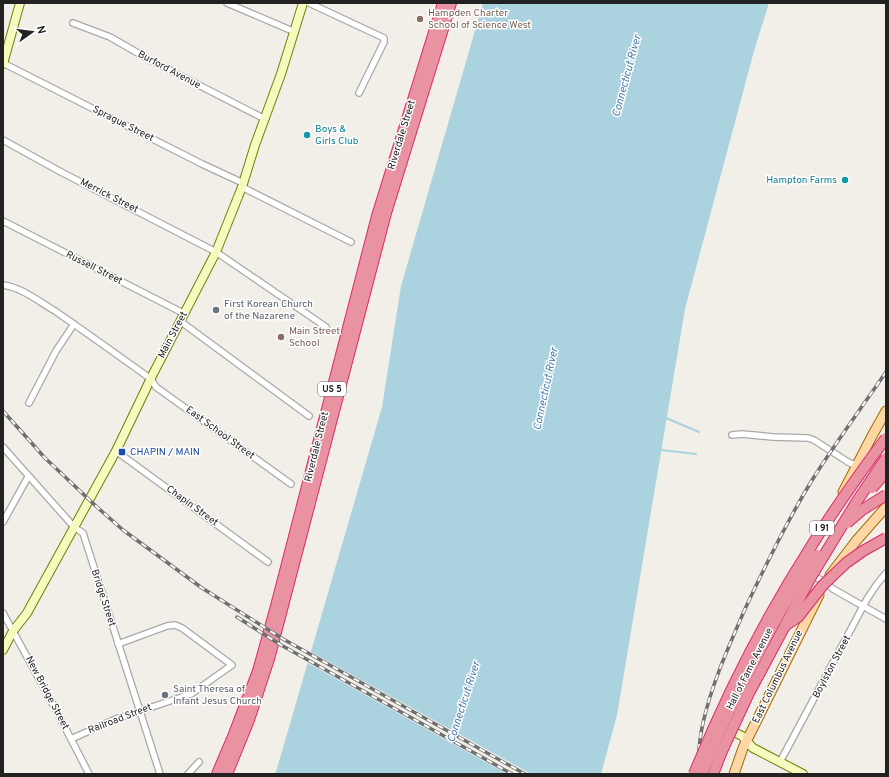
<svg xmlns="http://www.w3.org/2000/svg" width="889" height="777" viewBox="0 0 889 777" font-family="Overpass,sans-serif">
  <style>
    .water { fill: #aad3df }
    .pier { fill: #f2efe9 }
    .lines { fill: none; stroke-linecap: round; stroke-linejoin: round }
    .stream { stroke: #aad3df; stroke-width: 2 }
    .street-casing { stroke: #a9a9a9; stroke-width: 8 }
    .secondary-casing { stroke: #707d05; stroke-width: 10 }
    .primary-casing { stroke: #a06b00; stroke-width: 11 }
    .highway-casing { stroke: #dc2a67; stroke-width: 12 }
    .street { stroke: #fff; stroke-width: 5.5 }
    .secondary { stroke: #f7fabf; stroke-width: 8 }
    .primary { stroke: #fcd6a4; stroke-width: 9 }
    .highway { stroke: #e892a2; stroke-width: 10 }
    .rail-casing { stroke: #707070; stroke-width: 3.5 }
    .rail { stroke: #fff; stroke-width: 2; stroke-dasharray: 6; stroke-linecap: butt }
    .highway-bridge-casing { stroke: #dc2a67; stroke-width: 12; stroke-linecap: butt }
    .highway-bridge { stroke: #e892a2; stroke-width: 10 }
    .education-dot { fill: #8d6e63; stroke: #fff; stroke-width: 1.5 }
    .culture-dot { fill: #0f9aa8; stroke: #fff; stroke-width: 1.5 }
    .worship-dot { fill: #6b7280; stroke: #fff; stroke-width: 1.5 }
    .transit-dot { fill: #1a4fb4; stroke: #fff; stroke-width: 1.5 }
    .labels { text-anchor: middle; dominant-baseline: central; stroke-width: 3; stroke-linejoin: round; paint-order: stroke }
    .shield { fill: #fff; stroke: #646464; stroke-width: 1 }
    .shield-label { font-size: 9px; font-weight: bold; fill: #222 }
    .education-label { font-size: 10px; fill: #785e54; stroke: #fff; text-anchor: start }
    .street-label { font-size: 10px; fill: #222; stroke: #fff }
    .culture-label { font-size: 10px; fill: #0d838f; stroke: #fff; text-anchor: start }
    .worship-label { font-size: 10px; fill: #5b616d; stroke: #fff; text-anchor: start }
    .transit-label { font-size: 10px; fill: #164399; stroke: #fff; text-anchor: start }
    .water-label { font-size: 11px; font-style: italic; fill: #4a7aab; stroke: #fff }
  </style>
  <rect width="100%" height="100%" fill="#f2efe9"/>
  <path class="water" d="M 483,3 L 769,3 L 754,51 L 685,309 L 617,715 L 601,774 L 275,774 L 278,765 L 382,407 L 401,286 Z"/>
  <path class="pier" d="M 309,651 L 531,774 L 507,774 L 306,662 Z"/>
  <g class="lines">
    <g class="stream">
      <path d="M 666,418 L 699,432"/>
      <path d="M 661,450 L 696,454"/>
    </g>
    <defs>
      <g id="street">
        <path d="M 227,3 L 295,32"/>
        <path d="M 309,3 L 384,38 L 384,42 L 359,93"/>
        <path d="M 73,23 L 110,37 L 150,60 L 265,119"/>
        <path d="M 3,63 L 202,164 L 243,183"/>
        <path d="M 3,140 L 61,172 L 216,252 L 326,327"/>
        <path d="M 242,187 L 351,242"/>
        <path d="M 3,221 L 185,314"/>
        <path d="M 3,285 C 23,288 38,301 55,311 C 87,333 119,356 151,379 L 156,387 L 291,484"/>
        <path d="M 180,321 L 309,416"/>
        <path d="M 29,403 L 56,351 L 74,324"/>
        <path d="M 732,435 L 742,434 L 773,437 L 808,438 L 814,440 L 848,462 L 852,464 L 858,463"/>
        <path d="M 3,447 L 74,527 L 83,533 L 160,774"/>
        <path d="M 116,451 L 268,562"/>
        <path d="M 3,522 L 28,477"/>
        <path d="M 811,575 L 825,582 L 833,589 L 886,619"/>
        <path d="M 3,613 L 55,708 L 89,774"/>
        <path d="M 71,739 L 116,719 L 191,694 L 232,665 L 182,628 L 175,625 L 167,626 L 118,644"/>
        <path d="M 780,762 L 867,599 L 877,584 L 886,573"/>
        <path d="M 188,774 L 199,762"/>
      </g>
      <g id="secondary">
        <path d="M 3,64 L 20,3"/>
        <path d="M 3,650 L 13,631 L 27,613 L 116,451 L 153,374 L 216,252 L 242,187 L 255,145 L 281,74 L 303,3"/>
        <path d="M 728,727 L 734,732 L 742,736 L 753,748 L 803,774"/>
      </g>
      <g id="primary">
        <path d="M 843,492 L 872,436 L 886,411"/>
        <path d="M 830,575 L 856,541 L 886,507"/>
        <path d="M 734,774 L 743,748 L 753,728 L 819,595"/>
      </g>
      <g id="highway">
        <path d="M 217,774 L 234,734 L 258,671 L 276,606 L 377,216 L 443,3"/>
        <path d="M 227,774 L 249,720 L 269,659 L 386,213 L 451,3"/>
      </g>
    </defs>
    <use href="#street" class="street-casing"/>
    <use href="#secondary" class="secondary-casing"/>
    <use href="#primary" class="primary-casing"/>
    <use href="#highway" class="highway-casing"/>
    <use href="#street" class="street"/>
    <use href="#secondary" class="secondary"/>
    <use href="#primary" class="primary"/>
    <use href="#highway" class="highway"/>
    <defs>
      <g id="rail">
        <path d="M 3,411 L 45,458 L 98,508 L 123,530 L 202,588 L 283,639 L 525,774"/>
        <path d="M 237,617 L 281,645 L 512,774"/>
        <path d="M 697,774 C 698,757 699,740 703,723 C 712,683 729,646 745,609 C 766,564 788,519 814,477 C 837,441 862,407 886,372"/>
      </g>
    </defs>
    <use href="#rail" class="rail-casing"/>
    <use href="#rail" class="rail"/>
    <defs>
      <g id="highway-bridge">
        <path d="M 872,488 L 886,472"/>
        <path d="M 847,523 L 862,510 L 886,495"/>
        <path d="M 786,625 L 798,617 L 823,585 L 846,563 L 863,551 L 886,538"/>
        <path d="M 694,774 C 726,695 766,617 812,545 C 835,508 860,473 886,438"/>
        <path d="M 702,774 C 718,734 736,696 756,658 C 774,622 793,587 817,555"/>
        <path d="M 713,774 L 722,751 L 749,693 L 811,577 L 857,501 L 886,458"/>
      </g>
    </defs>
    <use href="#highway-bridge" class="highway-bridge-casing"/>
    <use href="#highway-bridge" class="highway-bridge"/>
  </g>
  <g class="education-dot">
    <circle cx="420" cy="19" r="4"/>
    <circle cx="281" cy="337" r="4"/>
  </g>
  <g class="culture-dot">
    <circle cx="307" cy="135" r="4"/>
    <circle cx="845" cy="180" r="4"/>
  </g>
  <g class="worship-dot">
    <circle cx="216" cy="310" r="4"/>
    <circle cx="165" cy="695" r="4"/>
  </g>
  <rect class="transit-dot" x="118" y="448" width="8" height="8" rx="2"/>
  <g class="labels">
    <g class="shield">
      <rect x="318" y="382" width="28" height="14" rx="3"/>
      <rect x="810" y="521" width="24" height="14" rx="3"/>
    </g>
    <g class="shield-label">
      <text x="332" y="389">US 5</text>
      <text x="822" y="528">I 91</text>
    </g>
    <g class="education-label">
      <text x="428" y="13">Hampden Charter<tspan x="428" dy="12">School of Science West</tspan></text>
      <text x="289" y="331">Main Street<tspan x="289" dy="12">School</tspan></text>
    </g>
    <g class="street-label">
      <text transform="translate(169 70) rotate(28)">Burford Avenue</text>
      <text transform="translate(123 124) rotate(27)">Sprague Street</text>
      <text transform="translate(402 135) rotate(-73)">Riverdale Street</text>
      <text transform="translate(109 196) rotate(27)">Merrick Street</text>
      <text transform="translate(94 268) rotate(27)">Russell Street</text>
      <text transform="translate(173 335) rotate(-62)">Main Street</text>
      <text transform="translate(220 433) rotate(36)">East School Street</text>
      <text transform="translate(317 447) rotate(-76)">Riverdale Street</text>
      <text transform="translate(192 506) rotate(36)">Chapin Street</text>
      <text transform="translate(103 598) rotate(72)">Bridge Street</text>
      <text transform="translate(832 667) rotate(-62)">Boylston Street</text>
      <text transform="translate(750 669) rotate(-63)">Hall of Fame Avenue</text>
      <text transform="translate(778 677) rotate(-64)">East Columbus Avenue</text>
      <text transform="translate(47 693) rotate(62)">New Bridge Street</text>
      <text transform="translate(120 719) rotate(-21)">Railroad Street</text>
    </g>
    <g class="culture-label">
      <text x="315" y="129">Boys &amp;<tspan x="315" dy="12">Girls Club</tspan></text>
      <text x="837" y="180" text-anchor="end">Hampton Farms</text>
    </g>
    <g class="worship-label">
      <text x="224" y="304">First Korean Church<tspan x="224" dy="12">of the Nazarene</tspan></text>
      <text x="173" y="689">Saint Theresa of<tspan x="173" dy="12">Infant Jesus Church</tspan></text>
    </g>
    <g class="transit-label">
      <text x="130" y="452">CHAPIN / MAIN</text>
    </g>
    <g class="water-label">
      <text transform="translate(627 76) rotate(-75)">Connecticut River</text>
      <text transform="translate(546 389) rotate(-78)">Connecticut River</text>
      <text transform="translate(464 702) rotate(-72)">Connecticut River</text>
    </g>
  </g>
  <rect width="889" height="777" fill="none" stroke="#222222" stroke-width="8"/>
  <g transform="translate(32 32) rotate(76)" stroke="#ffffff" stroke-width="3" paint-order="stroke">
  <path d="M0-3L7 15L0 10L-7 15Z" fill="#222222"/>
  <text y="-6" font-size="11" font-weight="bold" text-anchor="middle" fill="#222222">N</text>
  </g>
</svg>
